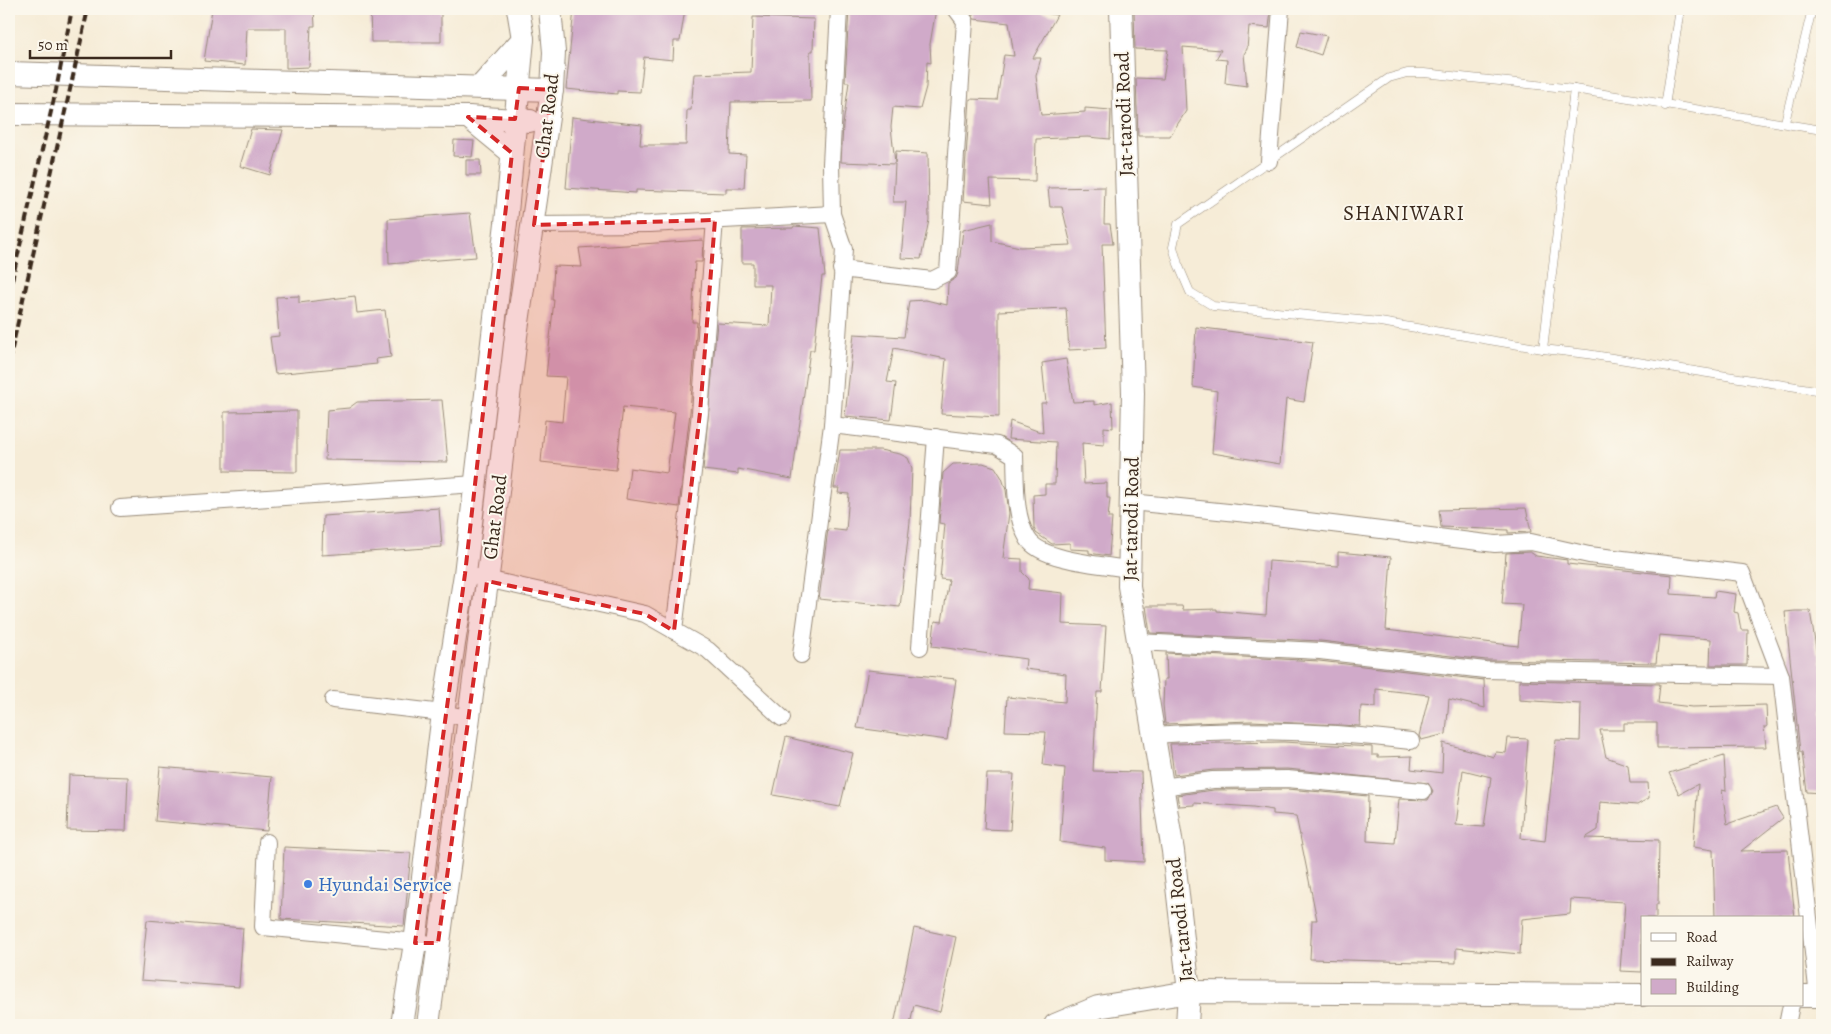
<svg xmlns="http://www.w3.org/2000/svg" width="1831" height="1034" viewBox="0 0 1831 1034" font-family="Alegreya,serif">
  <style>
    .building { fill: #d0aac9; fill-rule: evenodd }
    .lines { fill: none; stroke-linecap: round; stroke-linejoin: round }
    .lane-casing { stroke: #988b7a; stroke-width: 9 }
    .street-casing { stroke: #988b7a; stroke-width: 18 }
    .secondary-casing { stroke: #988b7a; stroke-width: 24 }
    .lane { stroke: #fff; stroke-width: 8 }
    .street { stroke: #fff; stroke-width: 16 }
    .secondary { stroke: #fff; stroke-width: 22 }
    .rail { stroke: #3b2a1e; stroke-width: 4; stroke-dasharray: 8 4; stroke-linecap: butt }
    .marked { fill: #d62828; fill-opacity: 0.2; stroke: #d62828; stroke-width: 4; stroke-dasharray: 10 6; stroke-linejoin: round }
    .shop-dot { fill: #3f7fe0; stroke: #fbf7ec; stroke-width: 2 }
    .labels { text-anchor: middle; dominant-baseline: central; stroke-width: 4; stroke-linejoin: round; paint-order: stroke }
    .street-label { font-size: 20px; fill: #3b2a1e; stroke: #fbf7ec }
    .shop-label { font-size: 20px; fill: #366cbe; stroke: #fbf7ec; text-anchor: start }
    .neighbourhood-label { font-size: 21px; letter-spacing: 1px; fill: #3b2a1e; stroke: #fbf7ec }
  </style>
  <rect width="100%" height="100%" fill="#fbf7ec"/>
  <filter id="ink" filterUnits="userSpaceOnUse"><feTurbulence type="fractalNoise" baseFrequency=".02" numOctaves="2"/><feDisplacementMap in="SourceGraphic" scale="10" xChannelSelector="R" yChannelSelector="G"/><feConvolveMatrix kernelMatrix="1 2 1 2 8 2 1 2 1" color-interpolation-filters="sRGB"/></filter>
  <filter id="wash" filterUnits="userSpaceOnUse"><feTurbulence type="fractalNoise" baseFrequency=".0096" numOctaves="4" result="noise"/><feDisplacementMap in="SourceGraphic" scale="20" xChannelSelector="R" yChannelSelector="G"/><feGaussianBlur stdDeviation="1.12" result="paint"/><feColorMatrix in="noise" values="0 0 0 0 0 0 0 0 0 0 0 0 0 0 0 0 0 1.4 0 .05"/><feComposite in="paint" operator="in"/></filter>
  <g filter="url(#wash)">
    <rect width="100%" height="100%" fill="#f6ecd7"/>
    <g id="blocks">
      <g class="building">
        <path d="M 212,9 L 314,9 L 315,26 L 311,26 L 309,67 L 286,68 L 286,28 L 247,28 L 245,65 L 204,61 Z"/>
        <path d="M 370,9 L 441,9 L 441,42 L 371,42 Z"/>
        <path d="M 574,9 L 685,9 L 680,41 L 674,41 L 673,60 L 644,57 L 640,92 L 617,91 L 617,94 L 566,89 Z"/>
        <path d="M 849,9 L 936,9 L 930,44 L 931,63 L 927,62 L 926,87 L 920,109 L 893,107 L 891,127 L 895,163 L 896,151 L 928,153 L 929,220 L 921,259 L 901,258 L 906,202 L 893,202 L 895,164 L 841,162 L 843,125 L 849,82 L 845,82 Z"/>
        <path d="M 971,9 L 1022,9 L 1057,15 L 1033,58 L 1041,58 L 1036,76 L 1041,115 L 1085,112 L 1085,108 L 1111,110 L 1110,139 L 1088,137 L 1036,139 L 1035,181 L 990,180 L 992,204 L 963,201 L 970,99 L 997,100 L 1004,55 L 1014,56 L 1009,23 L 974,19 Z"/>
        <path d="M 1134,9 L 1271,9 L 1269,28 L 1249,26 L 1247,49 L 1244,54 L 1247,86 L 1225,83 L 1227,60 L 1216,59 L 1221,50 L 1183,47 L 1186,111 L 1170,136 L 1138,136 L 1136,78 L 1163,79 L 1168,50 L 1135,49 Z"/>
        <path d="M 753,17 L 814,19 L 813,51 L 810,51 L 811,101 L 731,102 L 729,154 L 746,155 L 744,188 L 726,188 L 726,193 L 636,190 L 636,193 L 566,188 L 572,117 L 642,125 L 640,145 L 686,145 L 687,110 L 691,110 L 694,74 L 751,72 Z"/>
        <path d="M 1301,31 L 1327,36 L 1321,55 L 1297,47 Z"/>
        <path d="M 251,129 L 283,130 L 270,175 L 240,166 Z"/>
        <path d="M 454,140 L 474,141 L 472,157 L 453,156 Z"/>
        <path d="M 466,160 L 480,160 L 481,175 L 466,175 Z"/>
        <path d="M 1105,187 L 1104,224 L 1110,224 L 1113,244 L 1102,244 L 1106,348 L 1069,350 L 1066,308 L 999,311 L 999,417 L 941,414 L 946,359 L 894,348 L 887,382 L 896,383 L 891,420 L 845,416 L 854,334 L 904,337 L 909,301 L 926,300 L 947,305 L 948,283 L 956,278 L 958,273 L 963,230 L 992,223 L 992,241 L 1020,247 L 1071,245 L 1062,207 L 1050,207 L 1048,188 Z"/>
        <path d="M 470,213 L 476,257 L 389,264 L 388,219 Z"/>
        <path d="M 794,226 L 820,228 L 825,276 L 822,276 L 814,350 L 810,350 L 792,479 L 738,469 L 738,474 L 703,470 L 717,323 L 769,326 L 771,285 L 753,285 L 753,263 L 742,263 L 742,229 L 793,228 Z"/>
        <path d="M 703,240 L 702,262 L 695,262 L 692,322 L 697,322 L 690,412 L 679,507 L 626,499 L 630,468 L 667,473 L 675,412 L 623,407 L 616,470 L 541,462 L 545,420 L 562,422 L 566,377 L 546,376 L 554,300 L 552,300 L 554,266 L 582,267 L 579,248 Z"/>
        <path d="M 299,296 L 299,303 L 355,296 L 357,313 L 385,310 L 391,357 L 376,359 L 377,364 L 275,374 L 270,337 L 279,336 L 276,297 Z"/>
        <path d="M 1196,327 L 1313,342 L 1304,402 L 1286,399 L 1280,464 L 1212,453 L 1217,391 L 1193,387 Z"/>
        <path d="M 1066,359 L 1073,402 L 1094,401 L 1094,405 L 1112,402 L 1113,428 L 1104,427 L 1104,445 L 1082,443 L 1084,484 L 1107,483 L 1107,498 L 1110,498 L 1108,518 L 1112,518 L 1109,556 L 1089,553 L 1089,550 L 1070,549 L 1070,543 L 1052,544 L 1036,533 L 1034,528 L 1033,495 L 1045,494 L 1045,484 L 1055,484 L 1056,442 L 1008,439 L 1010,421 L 1043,433 L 1041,403 L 1046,403 L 1042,363 Z"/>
        <path d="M 442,400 L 448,462 L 325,460 L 327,410 L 349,408 L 357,402 Z"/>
        <path d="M 297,411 L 297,472 L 224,471 L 224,412 Z"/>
        <path d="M 840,450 L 880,450 L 900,454 L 908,458 L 912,468 L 910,522 L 900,607 L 819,599 L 828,529 L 846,531 L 849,494 L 838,493 L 839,488 L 834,488 Z"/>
        <path d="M 983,463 L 995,467 L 1002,478 L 1006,490 L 1009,513 L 1003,558 L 1022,559 L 1022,572 L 1029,579 L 1028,589 L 1063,593 L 1062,624 L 1106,626 L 1102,692 L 1097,692 L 1093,771 L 1141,772 L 1144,862 L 1105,860 L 1105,848 L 1060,842 L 1065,768 L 1043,765 L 1046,732 L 1005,731 L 1007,697 L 1065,702 L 1066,674 L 1025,669 L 1026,659 L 932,646 L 935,621 L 942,622 L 949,580 L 940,579 L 945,524 L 939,523 L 943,473 L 953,464 Z"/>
        <path d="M 439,508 L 442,547 L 322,555 L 323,516 Z"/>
        <path d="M 1526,508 L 1531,532 L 1508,533 L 1508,530 L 1441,527 L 1439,510 Z"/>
        <path d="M 1338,552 L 1391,557 L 1386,630 L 1518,646 L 1522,605 L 1502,604 L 1506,553 L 1530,552 L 1536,556 L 1567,560 L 1567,564 L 1672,575 L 1671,594 L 1714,597 L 1715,591 L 1736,594 L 1734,612 L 1738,613 L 1741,630 L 1748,630 L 1747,665 L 1710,665 L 1711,639 L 1659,635 L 1656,663 L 1486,660 L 1321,641 L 1150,633 L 1146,606 L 1182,606 L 1183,610 L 1217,609 L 1217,611 L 1266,615 L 1269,561 L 1338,566 Z"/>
        <path d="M 1795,611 L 1810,611 L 1817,654 L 1819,654 L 1820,664 L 1822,664 L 1822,793 L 1807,792 L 1802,752 L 1800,752 L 1785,612 Z"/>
        <path d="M 1166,653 L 1319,661 L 1484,680 L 1485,708 L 1449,699 L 1446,734 L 1421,740 L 1419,736 L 1429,695 L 1376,689 L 1376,707 L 1361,706 L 1360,726 L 1251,721 L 1165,724 L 1163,705 L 1164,679 L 1167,679 Z"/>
        <path d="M 868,670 L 956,679 L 947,740 L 857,728 Z"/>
        <path d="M 1519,681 L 1660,684 L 1658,703 L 1692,707 L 1766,705 L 1767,727 L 1764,727 L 1766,747 L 1657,748 L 1657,723 L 1624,723 L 1624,730 L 1600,730 L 1606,757 L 1628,765 L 1630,783 L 1648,783 L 1649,798 L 1637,805 L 1600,802 L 1598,830 L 1585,838 L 1659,840 L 1658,904 L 1656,904 L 1656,918 L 1642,918 L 1642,972 L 1620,971 L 1625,902 L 1571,899 L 1570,914 L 1522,919 L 1520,954 L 1456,948 L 1456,963 L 1310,959 L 1312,920 L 1317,920 L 1296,816 L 1273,814 L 1273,810 L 1253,807 L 1194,803 L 1194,805 L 1179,806 L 1177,795 L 1214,790 L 1287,789 L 1368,796 L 1367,841 L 1395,843 L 1399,799 L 1428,800 L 1433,791 L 1428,783 L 1287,769 L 1213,770 L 1174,775 L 1170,744 L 1283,742 L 1372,747 L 1372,755 L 1378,755 L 1378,757 L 1412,756 L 1411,769 L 1442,773 L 1443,743 L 1494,757 L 1496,752 L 1506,753 L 1508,738 L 1528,739 L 1521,838 L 1545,841 L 1556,740 L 1580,741 L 1581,704 L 1519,700 ZM 1463,770 L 1491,777 L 1484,827 L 1456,825 Z"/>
        <path d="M 786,737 L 853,753 L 840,807 L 773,795 Z"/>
        <path d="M 1724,756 L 1726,791 L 1722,790 L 1727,824 L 1776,807 L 1783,818 L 1741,851 L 1788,850 L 1795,918 L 1715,918 L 1713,850 L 1693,847 L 1698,784 L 1679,794 L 1669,773 Z"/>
        <path d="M 160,767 L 272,777 L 267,831 L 155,821 Z"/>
        <path d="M 987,774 L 1014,774 L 1010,830 L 984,829 Z"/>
        <path d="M 69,775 L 128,777 L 126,831 L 67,830 Z"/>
        <path d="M 284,847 L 411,853 L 404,926 L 281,919 Z"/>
        <path d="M 147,920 L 243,928 L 239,987 L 141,980 Z"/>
        <path d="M 914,928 L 956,937 L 940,1012 L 914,1005 L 910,1025 L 894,1025 Z"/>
      </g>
    </g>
  </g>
  <g filter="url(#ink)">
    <use href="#blocks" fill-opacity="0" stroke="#988b7a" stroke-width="1"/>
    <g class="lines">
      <defs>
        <g id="lane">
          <path d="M 1665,106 L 1680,9"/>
          <path d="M 1785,122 L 1812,9"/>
          <path d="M 1822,130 L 1574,89 L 1424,73 L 1407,73 L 1389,78 L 1178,224 L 1173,247 L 1178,264 L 1190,292 L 1213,306 L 1380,322 L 1543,349 L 1587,354 L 1822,391"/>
          <path d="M 1543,349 L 1574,89"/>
        </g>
        <g id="street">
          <path d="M 1269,161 L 1281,9"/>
          <path d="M 534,225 L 650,224 L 832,214"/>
          <path d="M 841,269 L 932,280 L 948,272 L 965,21 L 956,9"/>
          <path d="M 832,425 L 997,445 L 1015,456 C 1016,482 1014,516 1028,539 C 1041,561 1105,565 1129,569"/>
          <path d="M 1131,502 L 1267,516 L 1495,544 L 1531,542 L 1589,555 L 1742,573 L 1781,676 L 1818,996"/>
          <path d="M 120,508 L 476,484"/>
          <path d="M 477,577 L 645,614 L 708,650 L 782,718"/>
          <path d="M 674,631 L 700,413 L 715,220"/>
          <path d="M 1138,642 L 1320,651 L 1485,670 L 1781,676"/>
          <path d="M 920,647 L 936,437"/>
          <path d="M 801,655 L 832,425 L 844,249 L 832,214 L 831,164 L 839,9"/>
          <path d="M 333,700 L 443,713 L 467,718"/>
          <path d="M 1154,735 C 1239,728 1327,731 1411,741"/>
          <path d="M 1162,787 L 1213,780 L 1287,779 L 1423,791"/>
          <path d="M 267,842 L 263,927 L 426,943"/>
          <path d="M 1787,1025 L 1791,1005"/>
        </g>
        <g id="secondary">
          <path d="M 1121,9 L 1133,393 L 1129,586 L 1173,851 L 1189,992 L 1187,1025"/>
          <path d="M 9,73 L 552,90"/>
          <path d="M 481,86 L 523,39"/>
          <path d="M 9,114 L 468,117 L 530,121"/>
          <path d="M 468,117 L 512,153"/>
          <path d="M 1802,996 L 1822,996"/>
          <path d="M 402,1025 L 415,943 L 443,713 L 465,574 L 506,223 L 523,39 L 518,9"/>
          <path d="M 428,1025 L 491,552 L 516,336 L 552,90 L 554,52 L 550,9"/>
          <path d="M 1055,1025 L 1098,1007 L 1189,992 L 1642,995"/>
        </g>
      </defs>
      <use href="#lane" class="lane-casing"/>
      <use href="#street" class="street-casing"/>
      <use href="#secondary" class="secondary-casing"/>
      <use href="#lane" class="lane"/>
      <use href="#street" class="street"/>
      <use href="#secondary" class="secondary"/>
      <g class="rail">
        <path d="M 9,293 L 56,90 L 72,9"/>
        <path d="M 9,362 L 88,9"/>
      </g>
    </g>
  </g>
  <path class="marked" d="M 519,88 L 552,90 L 534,225 L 715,220 L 700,413 L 674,631 L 645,614 L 487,581 L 438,943 L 415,943 L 465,574 L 512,153 L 468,117 L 515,119 Z"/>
  <circle class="shop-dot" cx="308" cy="884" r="5"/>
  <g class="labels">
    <g class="street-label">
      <text transform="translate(1124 114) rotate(-92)">Jat-tarodi Road</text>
      <text transform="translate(547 116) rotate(-83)">Ghat Road</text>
      <text transform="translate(495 517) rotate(-83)">Ghat Road</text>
      <text transform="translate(1131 519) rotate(-89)">Jat-tarodi Road</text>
      <text transform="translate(1180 920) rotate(-96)">Jat-tarodi Road</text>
    </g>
    <g class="shop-label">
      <text x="318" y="884">Hyundai Service</text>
    </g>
    <g class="neighbourhood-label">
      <text x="1404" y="213">SHANIWARI</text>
    </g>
  </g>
  <rect width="1831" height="1034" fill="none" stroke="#fbf7ec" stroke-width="30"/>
  <rect x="1641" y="916" width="162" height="90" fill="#fbf7ec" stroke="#aea59a"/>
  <rect x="1651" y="933" width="25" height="8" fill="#ffffff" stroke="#aea59a"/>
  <text x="1686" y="942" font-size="15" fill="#3b2a1e">Road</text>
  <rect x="1651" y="958" width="25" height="8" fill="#3b2a1e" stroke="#aea59a"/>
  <text x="1686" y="966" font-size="15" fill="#3b2a1e">Railway</text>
  <rect x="1651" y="979" width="25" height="15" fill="#d0aac9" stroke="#aea59a"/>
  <text x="1686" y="992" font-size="15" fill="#3b2a1e">Building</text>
  <path d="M30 50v8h141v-8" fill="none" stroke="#3b2a1e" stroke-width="2.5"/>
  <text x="38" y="50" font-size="15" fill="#3b2a1e" stroke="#fbf7ec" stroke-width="4" paint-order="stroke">50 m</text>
</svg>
